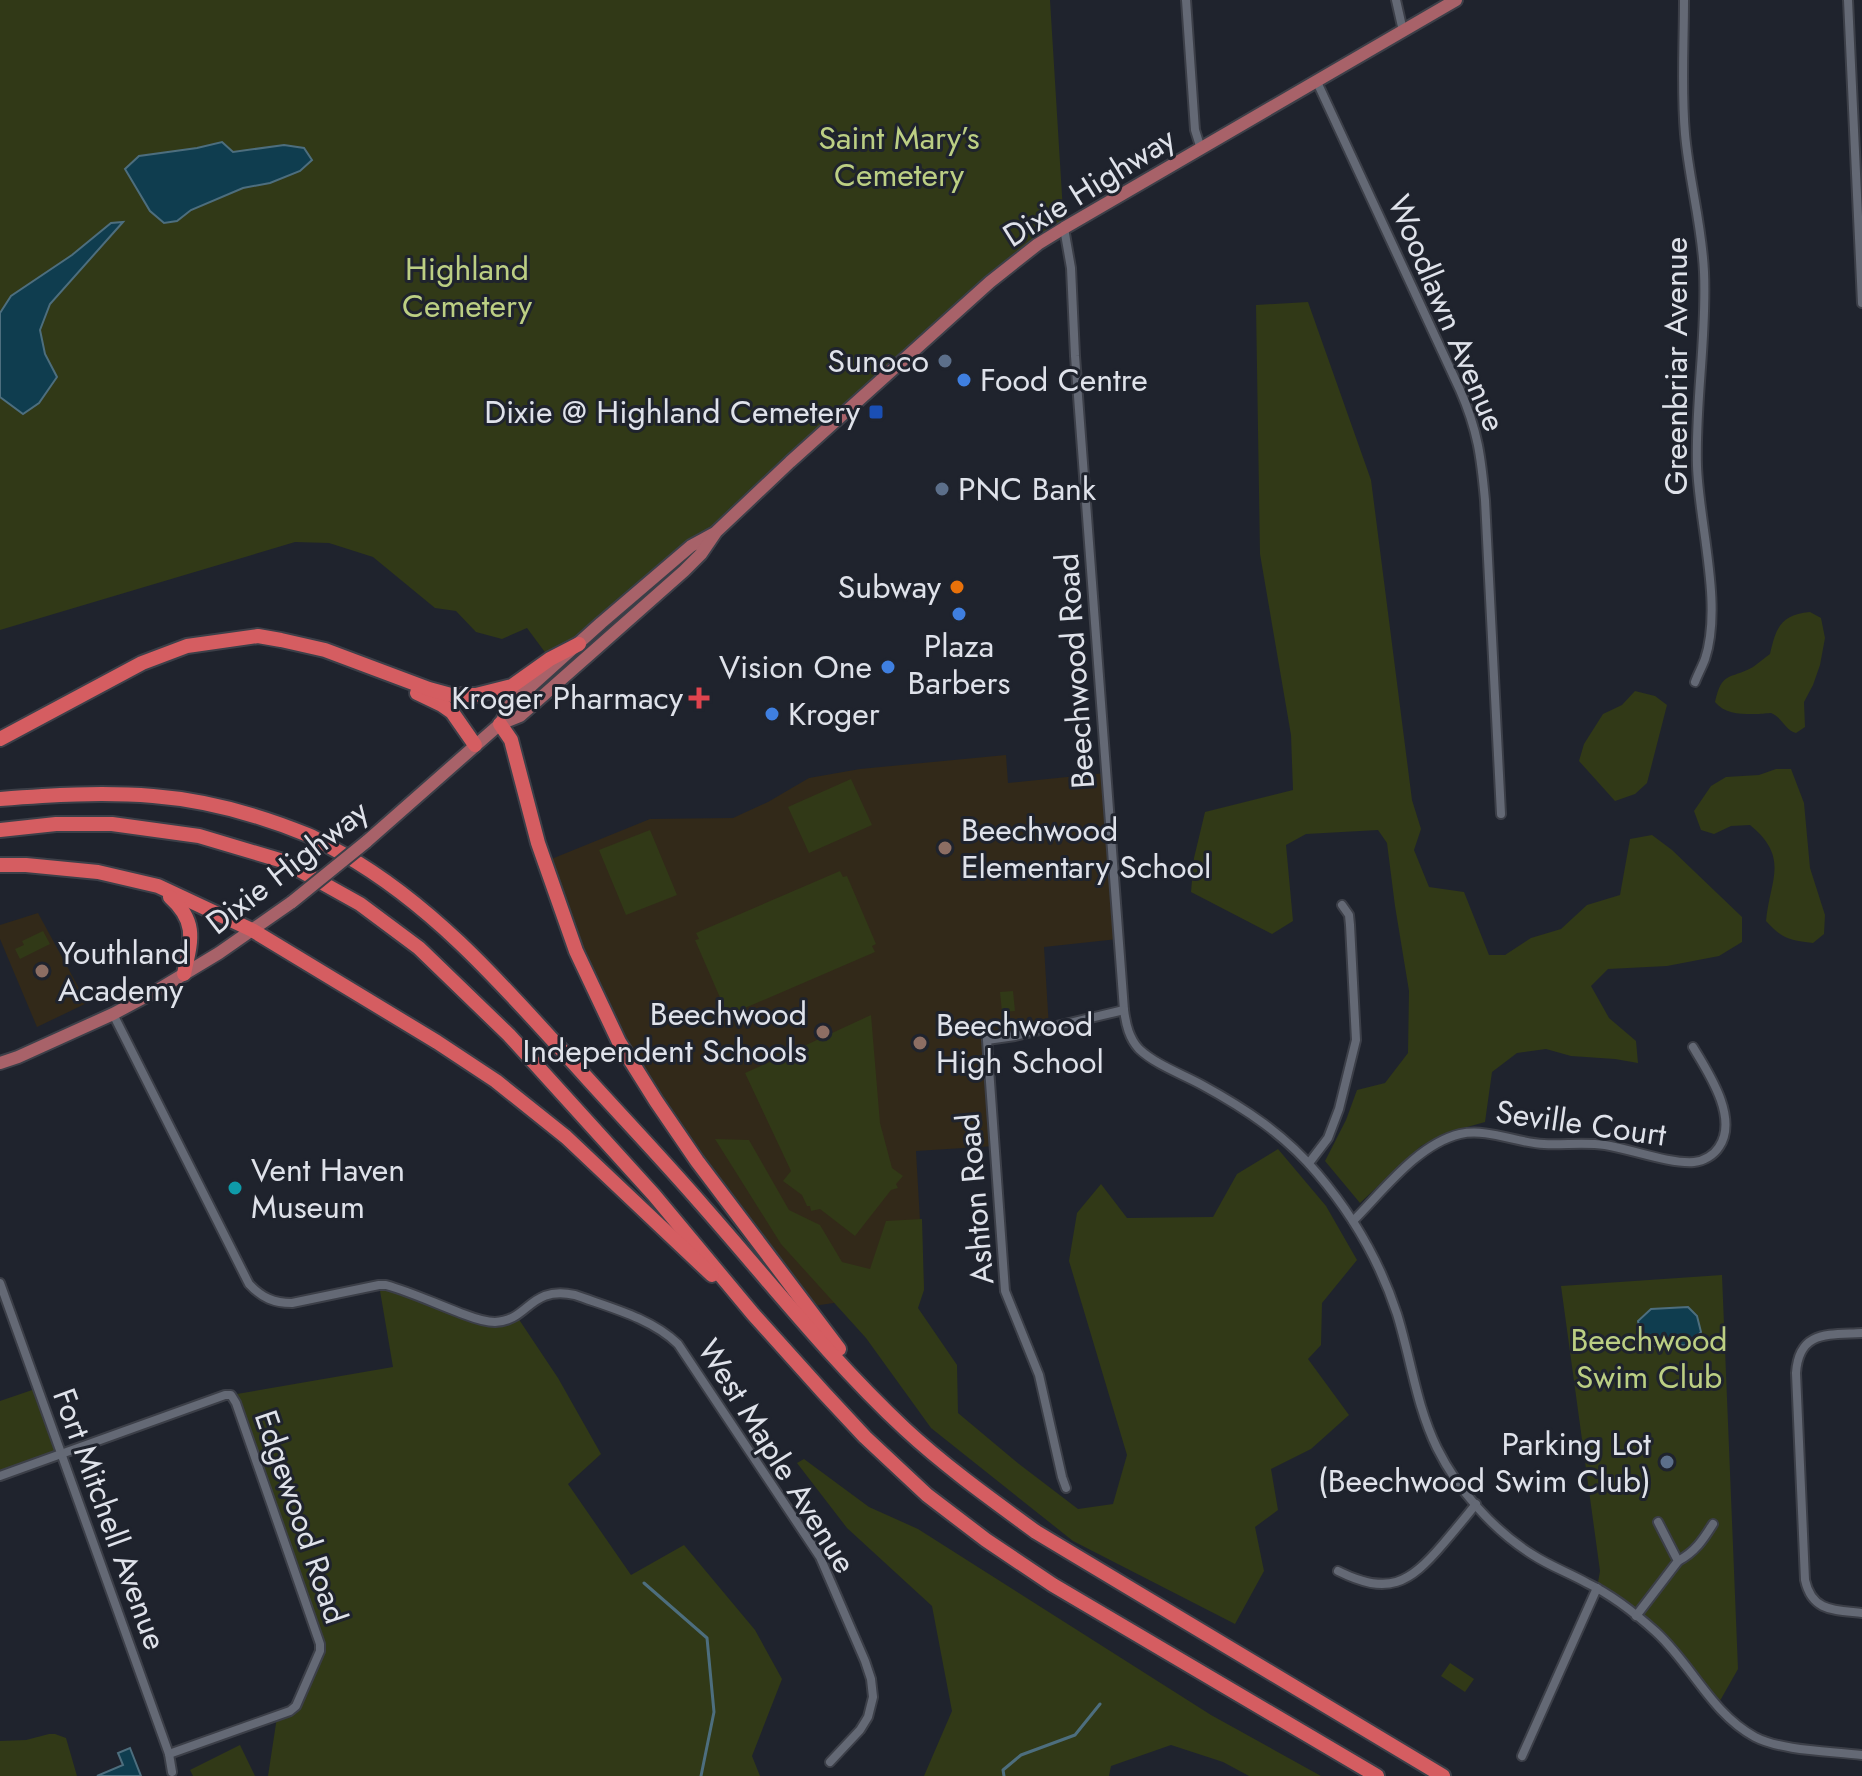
<svg xmlns="http://www.w3.org/2000/svg" width="1862" height="1776" viewBox="0 0 1862 1776" font-family="Jost,sans-serif">
  <style>
    .education { fill: #322919 }
    .green { fill: #313917 }
    .water { fill: #0f3d4f; stroke: #4d6e7e; stroke-width: 2 }
    .lines { fill: none; stroke-linecap: round; stroke-linejoin: round }
    .stream { stroke: #4d6e7e; stroke-width: 3 }
    .street-casing { stroke: #3c3f48; stroke-width: 12 }
    .primary-casing { stroke: #3c3f48; stroke-width: 16 }
    .highway-casing { stroke: #3c3f48; stroke-width: 18 }
    .street { stroke: #646975; stroke-width: 8 }
    .primary { stroke: #a86269; stroke-width: 12 }
    .highway { stroke: #d55d61; stroke-width: 14 }
    .primary-bridge-casing { stroke: #3c3f48; stroke-width: 16; stroke-linecap: butt }
    .primary-bridge { stroke: #a86269; stroke-width: 12 }
    .service-dot { fill: #5c6f8a; stroke: #1f232d; stroke-width: 3 }
    .shop-dot { fill: #3f7fe0; stroke: #1f232d; stroke-width: 3 }
    .transit-dot { fill: #1a4fb4; stroke: #1f232d; stroke-width: 3 }
    .food-dot { fill: #e8710a; stroke: #1f232d; stroke-width: 3 }
    .health-dot { fill: #e0444e; stroke: #1f232d; stroke-width: 3 }
    .education-dot { fill: #8d6e63; stroke: #1f232d; stroke-width: 3 }
    .culture-dot { fill: #0f9aa8; stroke: #1f232d; stroke-width: 3 }
    .labels { text-anchor: middle; dominant-baseline: central; stroke-width: 6; stroke-linejoin: round; paint-order: stroke }
    .park-label { font-size: 32px; fill: #bccf83; stroke: #1f232d }
    .street-label { font-size: 32px; fill: #dfe2ea; stroke: #1f232d }
    .poi-label { font-size: 32px; fill: #dfe2ea; stroke: #1f232d; text-anchor: end }
  </style>
  <rect width="100%" height="100%" fill="#1f232d"/>
  <g class="education">
    <path d="M 1006,755 L 1008,783 L 1106,773 L 1118,939 L 1044,947 L 1049,1028 L 987,1040 L 995,1146 L 916,1151 L 924,1290 L 806,1307 L 619,1042 L 544,862 L 650,819 L 733,818 L 768,802 L 809,778 L 860,769 Z"/>
    <path d="M 38,913 L 87,1003 L 37,1027 L 0,939 L 0,925 Z"/>
  </g>
  <g class="green">
    <path d="M 0,0 L 1050,0 L 1064,228 L 1038,244 L 716,532 L 550,659 L 527,628 L 502,639 L 476,632 L 456,611 L 435,608 L 373,557 L 329,543 L 295,542 L 0,630 Z"/>
    <path d="M 1308,302 L 1371,480 L 1412,800 L 1421,829 L 1414,850 L 1429,887 L 1464,892 L 1489,955 L 1505,955 L 1531,938 L 1561,929 L 1587,905 L 1620,895 L 1630,839 L 1652,835 L 1672,850 L 1742,917 L 1742,942 L 1719,956 L 1667,966 L 1608,969 L 1591,986 L 1609,1018 L 1636,1041 L 1638,1063 L 1615,1059 L 1571,1056 L 1546,1049 L 1517,1053 L 1492,1072 L 1485,1122 L 1446,1133 L 1421,1146 L 1360,1203 L 1325,1161 L 1346,1120 L 1357,1090 L 1385,1083 L 1408,1053 L 1409,991 L 1395,906 L 1387,843 L 1378,830 L 1306,834 L 1286,845 L 1293,921 L 1272,934 L 1191,892 L 1194,858 L 1205,812 L 1293,790 L 1291,735 L 1260,554 L 1256,305 Z"/>
    <path d="M 1810,612 L 1821,618 L 1825,638 L 1820,665 L 1813,685 L 1804,702 L 1805,727 L 1796,733 C 1785,730 1782,717 1771,713 C 1769,713 1760,714 1758,714 C 1742,714 1726,715 1715,702 C 1722,671 1729,680 1753,667 C 1759,663 1764,658 1770,654 C 1776,628 1780,615 1810,612 Z"/>
    <path d="M 1635,691 L 1655,696 L 1667,705 L 1647,783 L 1635,794 L 1615,801 L 1579,761 L 1584,744 L 1603,714 L 1622,705 Z"/>
    <path d="M 1776,769 L 1791,769 L 1804,803 L 1810,868 L 1825,915 L 1824,934 L 1813,943 C 1790,940 1782,939 1766,921 C 1770,879 1790,858 1750,825 L 1731,826 L 1714,834 L 1701,830 L 1694,811 L 1711,786 L 1726,777 L 1759,775 Z"/>
    <path d="M 851,779 L 872,825 L 809,853 L 788,807 Z"/>
    <path d="M 650,830 L 677,895 L 626,915 L 599,850 Z"/>
    <path d="M 840,871 L 843,877 L 847,876 L 876,944 L 872,946 L 875,952 L 731,1014 L 729,1007 L 725,1009 L 695,940 L 699,939 L 696,933 Z"/>
    <path d="M 43,931 L 50,944 L 20,959 L 15,949 L 24,945 L 22,941 Z"/>
    <path d="M 1013,991 L 1015,1011 L 1002,1012 L 1000,992 Z"/>
    <path d="M 871,1015 L 880,1123 L 892,1168 L 903,1176 L 896,1184 L 898,1188 L 891,1190 L 855,1236 L 820,1209 L 811,1211 L 810,1206 L 807,1206 L 802,1195 L 783,1181 L 791,1171 L 745,1073 L 772,1061 L 771,1057 L 791,1052 Z"/>
    <path d="M 715,1139 L 749,1140 L 789,1210 L 820,1225 L 842,1262 L 870,1269 L 886,1221 L 922,1219 L 924,1290 L 918,1308 L 957,1365 L 958,1413 L 1019,1464 L 1078,1509 L 1113,1504 L 1127,1455 L 1069,1261 L 1077,1213 L 1101,1184 L 1127,1218 L 1213,1217 L 1237,1174 L 1278,1149 L 1326,1206 L 1357,1260 L 1322,1303 L 1321,1345 L 1308,1359 L 1349,1415 L 1311,1449 L 1271,1469 L 1278,1510 L 1255,1527 L 1264,1571 L 1235,1624 L 1073,1541 L 931,1428 L 866,1338 L 781,1244 Z"/>
    <path d="M 1722,1275 L 1738,1669 L 1717,1706 L 1668,1645 L 1597,1588 L 1600,1571 L 1561,1286 Z"/>
    <path d="M 379,1285 L 487,1321 L 516,1315 L 558,1378 L 601,1454 L 568,1484 L 631,1575 L 684,1545 L 755,1630 L 782,1679 L 752,1756 L 760,1776 L 268,1776 L 277,1717 L 290,1711 L 320,1651 L 231,1395 L 393,1367 Z"/>
    <path d="M 38,1388 L 61,1455 L 0,1476 L 0,1401 Z"/>
    <path d="M 804,1459 L 869,1507 L 918,1529 L 1211,1715 L 1321,1776 L 1249,1776 L 1223,1762 L 1171,1745 L 1111,1766 L 1109,1776 L 924,1776 L 952,1711 L 932,1606 L 847,1528 L 797,1463 Z"/>
    <path d="M 1450,1663 L 1474,1679 L 1465,1692 L 1441,1676 Z"/>
    <path d="M 49,1734 L 55,1734 L 66,1738 L 77,1776 L 0,1776 L 0,1741 L 26,1740 Z"/>
    <path d="M 240,1745 L 255,1776 L 193,1776 L 190,1770 Z"/>
  </g>
  <g class="water">
    <path d="M 222,142 L 233,152 L 284,145 L 304,148 L 312,160 L 300,171 L 270,183 L 243,188 L 191,210 L 177,221 L 164,223 L 150,211 L 125,169 L 139,156 L 197,148 Z"/>
    <path d="M 123,222 L 50,304 L 40,330 L 45,354 L 57,377 L 39,403 L 23,414 L 0,397 L 0,313 L 11,296 L 72,255 L 111,223 Z"/>
    <path d="M 1688,1307 L 1697,1316 L 1701,1332 L 1689,1345 L 1652,1346 L 1641,1336 L 1638,1321 L 1651,1309 Z"/>
    <path d="M 130,1748 L 141,1776 L 97,1776 L 123,1765 L 118,1753 Z"/>
  </g>
  <g class="lines">
    <g class="stream">
      <path d="M 644,1583 L 707,1638 L 714,1712 L 701,1776"/>
      <path d="M 1004,1776 L 1003,1770 L 1021,1755 L 1075,1735 L 1100,1704"/>
    </g>
    <defs>
      <g id="street">
        <path d="M 1186,0 L 1195,130 L 1201,149"/>
        <path d="M 1396,0 L 1403,31"/>
        <path d="M 1684,0 C 1684,45 1681,89 1685,134 C 1689,180 1702,225 1704,272 C 1707,337 1695,401 1697,466 C 1699,524 1723,605 1705,659 C 1702,667 1698,674 1695,682"/>
        <path d="M 1848,0 L 1862,303"/>
        <path d="M 1317,82 L 1460,390 C 1478,431 1481,457 1485,500 L 1501,814"/>
        <path d="M 1064,228 L 1071,268 L 1075,356 L 1124,1010 C 1126,1025 1129,1038 1139,1049 C 1156,1065 1182,1074 1202,1085 C 1246,1109 1285,1135 1317,1173 C 1353,1215 1380,1262 1397,1314 C 1411,1359 1416,1405 1437,1448 C 1458,1490 1493,1530 1533,1555 C 1550,1566 1569,1573 1587,1583 C 1612,1595 1635,1613 1656,1632 C 1692,1665 1711,1713 1755,1737 C 1782,1751 1831,1751 1862,1755"/>
        <path d="M 113,1014 L 249,1284 C 262,1298 274,1303 292,1303 L 379,1285 L 386,1285 C 411,1292 434,1303 458,1312 C 469,1316 482,1322 495,1322 C 529,1321 529,1285 575,1295 C 611,1308 651,1318 678,1344 L 820,1557 L 865,1661 L 871,1679 L 873,1697 L 868,1717 L 860,1730 L 830,1762"/>
        <path d="M 1309,1163 L 1328,1138 L 1339,1109 L 1356,1040 L 1350,925 L 1349,915 L 1342,905"/>
        <path d="M 1353,1221 C 1383,1191 1418,1144 1460,1134 C 1488,1128 1517,1143 1544,1144 C 1564,1145 1585,1142 1605,1145 C 1630,1149 1670,1164 1694,1162 C 1704,1161 1714,1155 1719,1147 C 1739,1118 1708,1072 1693,1047"/>
        <path d="M 0,1283 L 169,1754 L 172,1772"/>
        <path d="M 1862,1333 C 1828,1335 1799,1330 1796,1373 L 1805,1580 C 1812,1612 1835,1610 1862,1613"/>
        <path d="M 0,1476 L 225,1395 L 231,1395 L 236,1403 L 320,1644 L 320,1651 L 296,1706 L 290,1711 L 169,1754"/>
        <path d="M 1066,1488 L 1062,1477 L 1039,1375 L 1005,1291 L 987,1040 L 1015,1036 L 1124,1010"/>
        <path d="M 1678,1561 C 1695,1552 1703,1540 1713,1524"/>
        <path d="M 1338,1571 C 1388,1596 1409,1584 1443,1544 C 1454,1531 1465,1518 1476,1504"/>
        <path d="M 1636,1616 L 1678,1561 L 1658,1522"/>
        <path d="M 1522,1756 L 1597,1588"/>
      </g>
      <g id="primary">
        <path d="M 500,724 L 510,705 L 601,623 L 691,546 L 713,534"/>
        <path d="M 366,842 L 500,724 L 520,716 L 684,571 L 701,554 L 716,532 L 790,462 L 990,282 L 1038,244 L 1064,228 L 1456,0"/>
        <path d="M 0,1063 L 18,1057 L 113,1014 L 156,991 L 219,953 L 292,902"/>
      </g>
      <g id="highway">
        <path d="M 417,693 L 442,705 L 452,712 L 475,745"/>
        <path d="M 500,724 L 511,740 L 538,843 L 576,951 L 619,1042 L 656,1101 L 697,1161 L 839,1349"/>
        <path d="M 0,739 L 142,663 L 187,646 L 258,636 L 281,640 L 325,650 L 429,689 L 451,695 L 476,695 L 512,686 L 550,659 L 579,644"/>
        <path d="M 0,799 C 51,795 102,792 153,796 C 205,800 259,815 308,835 C 320,840 331,848 343,854 C 440,909 513,997 587,1078 C 626,1121 666,1163 704,1207 C 770,1282 832,1361 905,1429 C 946,1467 991,1499 1036,1532 L 1443,1776"/>
        <path d="M 0,830 L 56,824 L 112,824 L 199,836 L 283,861 L 360,904 L 419,948 L 509,1035 L 654,1195 L 753,1314 L 824,1393 L 865,1437 L 927,1495 L 986,1540 L 1053,1585 L 1377,1776"/>
        <path d="M 0,865 L 26,865 L 98,872 L 158,886 L 252,930 L 437,1042 L 496,1081 L 566,1137 L 712,1275"/>
        <path d="M 170,897 C 198,922 191,941 184,974"/>
      </g>
    </defs>
    <use href="#street" class="street-casing"/>
    <use href="#primary" class="primary-casing"/>
    <use href="#highway" class="highway-casing"/>
    <use href="#street" class="street"/>
    <use href="#primary" class="primary"/>
    <use href="#highway" class="highway"/>
    <defs>
      <path id="primary-bridge" d="M 292,902 L 366,842"/>
    </defs>
    <use href="#primary-bridge" class="primary-bridge-casing"/>
    <use href="#primary-bridge" class="primary-bridge"/>
  </g>
  <g class="service-dot">
    <circle cx="945" cy="361" r="8"/>
    <circle cx="942" cy="489" r="8"/>
    <circle cx="1667" cy="1462" r="8"/>
  </g>
  <g class="shop-dot">
    <circle cx="964" cy="380" r="8"/>
    <circle cx="959" cy="614" r="8"/>
    <circle cx="888" cy="667" r="8"/>
    <circle cx="772" cy="714" r="8"/>
  </g>
  <rect class="transit-dot" x="868" y="404" width="16" height="16" rx="4"/>
  <circle class="food-dot" cx="957" cy="587" r="8"/>
  <path class="health-dot" d="M695 686h8v8h8v8h-8v8h-8v-8h-8v-8h8z"/>
  <g class="education-dot">
    <circle cx="945" cy="848" r="8"/>
    <circle cx="42" cy="971" r="8"/>
    <circle cx="823" cy="1032" r="8"/>
    <circle cx="920" cy="1043" r="8"/>
  </g>
  <circle class="culture-dot" cx="235" cy="1188" r="8"/>
  <g class="labels">
    <g class="park-label">
      <text x="899" y="138">Saint Mary’s<tspan x="899" dy="37">Cemetery</tspan></text>
      <text x="467" y="269">Highland<tspan x="467" dy="37">Cemetery</tspan></text>
      <text x="1649" y="1340">Beechwood<tspan x="1649" dy="37">Swim Club</tspan></text>
    </g>
    <g class="street-label">
      <text transform="translate(1089 187) rotate(-32)">Dixie Highway</text>
      <text transform="translate(1447 313) rotate(67)">Woodlawn Avenue</text>
      <text transform="translate(1676 366) rotate(-90)">Greenbriar Avenue</text>
      <text transform="translate(1075 671) rotate(-94)">Beechwood Road</text>
      <text transform="translate(287 867) rotate(-38)">Dixie Highway</text>
      <text transform="translate(1581 1123) rotate(8)">Seville Court</text>
      <text transform="translate(975 1199) rotate(-95)">Ashton Road</text>
      <text transform="translate(777 1456) rotate(58)">West Maple Avenue</text>
      <text transform="translate(301 1517) rotate(71)">Edgewood Road</text>
      <text transform="translate(110 1519) rotate(70)">Fort Mitchell Avenue</text>
    </g>
    <g class="poi-label">
      <text x="929" y="361">Sunoco</text>
      <text x="980" y="380" text-anchor="start">Food Centre</text>
      <text x="860" y="412">Dixie @ Highland Cemetery</text>
      <text x="958" y="489" text-anchor="start">PNC Bank</text>
      <text x="941" y="587">Subway</text>
      <text x="959" y="646" text-anchor="middle">Plaza<tspan x="959" dy="37">Barbers</tspan></text>
      <text x="872" y="667">Vision One</text>
      <text x="683" y="698">Kroger Pharmacy</text>
      <text x="788" y="714" text-anchor="start">Kroger</text>
      <text x="961" y="830" text-anchor="start">Beechwood<tspan x="961" dy="37">Elementary School</tspan></text>
      <text x="58" y="953" text-anchor="start">Youthland<tspan x="58" dy="37">Academy</tspan></text>
      <text x="807" y="1014">Beechwood<tspan x="807" dy="37">Independent Schools</tspan></text>
      <text x="936" y="1025" text-anchor="start">Beechwood<tspan x="936" dy="37">High School</tspan></text>
      <text x="251" y="1170" text-anchor="start">Vent Haven<tspan x="251" dy="37">Museum</tspan></text>
      <text x="1651" y="1444">Parking Lot<tspan x="1651" dy="37">(Beechwood Swim Club)</tspan></text>
    </g>
  </g>
</svg>
